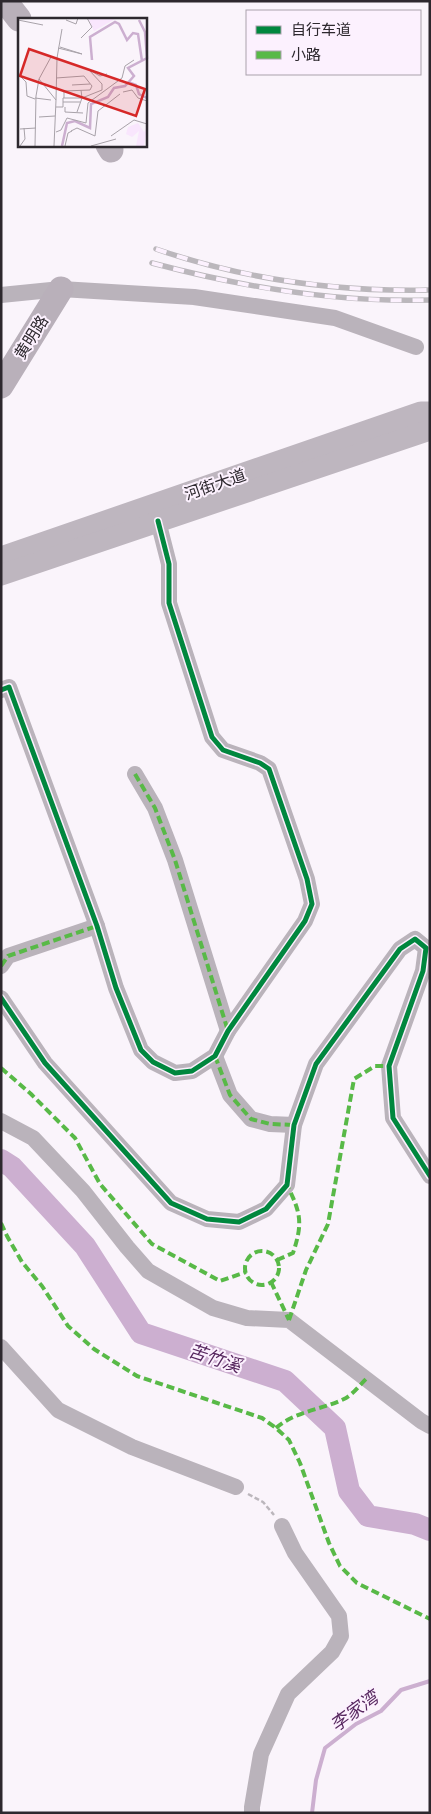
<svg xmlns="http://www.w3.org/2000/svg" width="431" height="1814" viewBox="0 0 431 1814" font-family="'Archivo Narrow','Noto Sans SC',sans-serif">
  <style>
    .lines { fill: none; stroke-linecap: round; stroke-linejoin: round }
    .stream { stroke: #ccafd0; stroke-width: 4 }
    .river { stroke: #ccafd0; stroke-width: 22 }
    .path { stroke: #bbb6bc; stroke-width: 2.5; stroke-dasharray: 5 2.5; stroke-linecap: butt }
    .minor { stroke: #bab3bb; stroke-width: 16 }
    .major { stroke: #beb6bf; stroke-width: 21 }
    .highway { stroke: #b9b0ba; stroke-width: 25 }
    .rail-casing { stroke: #bbb7bc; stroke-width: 5.5 }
    .rail { stroke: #fcf1fe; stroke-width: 4; stroke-dasharray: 11; stroke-linecap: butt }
    .quiet { stroke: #58b947; stroke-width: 4; stroke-dasharray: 8 4; stroke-linecap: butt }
    .cycleway-casing { stroke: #fcf1fe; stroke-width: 8 }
    .cycleway { stroke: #00873e; stroke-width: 5 }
    .labels { text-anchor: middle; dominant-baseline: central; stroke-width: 4; stroke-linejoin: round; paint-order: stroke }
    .street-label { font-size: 16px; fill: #2d282e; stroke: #fcf1fe }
    .water-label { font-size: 18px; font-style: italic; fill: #582860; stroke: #fcf1fe }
    .inset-river { fill: none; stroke: #ccafd0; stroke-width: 2.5 }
    .inset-road { fill: none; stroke: #a8a2a9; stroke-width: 1 }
    .view { fill: #d62828; fill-opacity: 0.15; stroke: #d62828; stroke-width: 2.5 }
    .inset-edge { fill: none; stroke: #2d282e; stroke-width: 2.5 }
  </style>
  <rect width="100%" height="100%" fill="#faf4fb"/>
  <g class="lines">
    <path class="stream" d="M 312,1813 L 316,1780 L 325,1748 L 356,1724 L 381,1711 L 401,1690 L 430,1681"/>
    <path class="river" d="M 1,1160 L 12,1167 L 85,1246 L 141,1333 L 285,1381 L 335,1428 L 349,1491 L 368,1516 L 415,1524 L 430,1530"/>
    <path class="path" d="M 248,1494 L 263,1502 L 274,1515"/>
    <g class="minor">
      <path d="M 1,295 L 61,289 L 194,297 L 335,318 L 416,347"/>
      <path d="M 1,690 L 9,687 L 97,926 L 116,988 L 141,1050 L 153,1062 L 175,1073 L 192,1071 L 215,1056 L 228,1031 L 305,921 L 312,904 L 307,879 L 269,769 L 260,763 L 223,750 L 212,737 L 169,603 L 169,564 L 158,521"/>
      <path d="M 135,774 L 155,808 L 175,860 L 228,1031"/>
      <path d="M 1,966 L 8,956 L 97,926"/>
      <path d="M 1,998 L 45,1063 L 171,1203 L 207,1219 L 239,1222 L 266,1209 L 287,1185 L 294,1125 L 316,1064 L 400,949 L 415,939 L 426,948 L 423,971 L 389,1066 L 393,1118 L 430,1176"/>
      <path d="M 215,1056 L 230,1095 L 251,1119 L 270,1124 L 294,1125"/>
      <path d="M 1,1121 L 33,1138 L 83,1191 L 127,1247 L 148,1271 L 213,1308 L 247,1318 L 289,1320 L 421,1421 L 430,1426"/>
      <path d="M 1,1347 L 58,1410 L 132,1447 L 236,1487"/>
      <path d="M 252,1813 L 252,1807 L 261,1754 L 288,1694 L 332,1652 L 341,1636 L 339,1616 L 295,1553 L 282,1526"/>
    </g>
    <g class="major">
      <path d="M 1,557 L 421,412 L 430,412"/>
      <path d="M 1,575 L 430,430"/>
    </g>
    <g class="highway">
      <path d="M 5,1 L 19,19"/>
      <path d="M 108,145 L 111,150"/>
      <path d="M 1,386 L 61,289"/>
    </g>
    <defs>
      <g id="rail">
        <path d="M 156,249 C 243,279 338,292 430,290"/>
        <path d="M 152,263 C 242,287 336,303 430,300"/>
      </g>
    </defs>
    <use href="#rail" class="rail-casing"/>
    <use href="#rail" class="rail"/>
    <g class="quiet">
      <path d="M 135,774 L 155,808 L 175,860 L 228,1031"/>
      <path d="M 1,966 L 8,956 L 97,926"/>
      <path d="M 215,1056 L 230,1095 L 251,1119 L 270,1124 L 294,1125"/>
      <path d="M 1,1068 L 31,1094 L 75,1138 L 100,1184 L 152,1244 L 220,1281 L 246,1272"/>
      <path d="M 1,1223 L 7,1236 L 22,1262 L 42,1286 L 68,1326 L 94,1349 L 137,1376 L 262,1418 L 276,1428 L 289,1440 L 300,1463 L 329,1543 L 340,1566 L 357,1583 L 430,1619"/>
      <circle cx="262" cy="1268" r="17"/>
      <path d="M 277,1260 L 293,1253 C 303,1223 301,1213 287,1185"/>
      <path d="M 271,1282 L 289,1320"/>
      <path d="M 289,1320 L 306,1270 L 328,1224 L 354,1079 L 375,1066 L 389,1066"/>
      <path d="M 276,1428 C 297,1410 323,1410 346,1398 C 353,1394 360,1385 366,1379"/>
    </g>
    <defs>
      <g id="cycleway">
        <path d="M 1,690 L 9,687 L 97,926 L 116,988 L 141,1050 L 153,1062 L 175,1073 L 192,1071 L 215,1056 L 228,1031 L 305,921 L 312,904 L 307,879 L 269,769 L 260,763 L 223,750 L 212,737 L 169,603 L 169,564 L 158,521"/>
        <path d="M 1,998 L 45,1063 L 171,1203 L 207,1219 L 239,1222 L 266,1209 L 287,1185 L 294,1125 L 316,1064 L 400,949 L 415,939 L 426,948 L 423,971 L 389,1066 L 393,1118 L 430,1176"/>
      </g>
    </defs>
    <use href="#cycleway" class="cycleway-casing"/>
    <use href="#cycleway" class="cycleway"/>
  </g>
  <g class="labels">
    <g class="street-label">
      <text transform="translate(31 337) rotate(-58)">黄明路</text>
      <text transform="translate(215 484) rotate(-19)">河街大道</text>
    </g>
    <g class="water-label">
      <text transform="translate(215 1358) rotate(18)">苦竹溪</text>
      <text transform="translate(354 1711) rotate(-36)">李家湾</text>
    </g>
  </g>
  <g transform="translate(18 18)">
    <rect width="129" height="129" fill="#faf4fb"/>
    <path d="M 70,0 L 96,0 L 97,1 L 76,13 ZM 120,105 L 126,114 L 129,109 L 126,128 L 118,128 L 121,113 L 114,119 L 108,116 L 110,109 Z" fill="#f9e6fd"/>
    <path class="inset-river" d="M 74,42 L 72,19 L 97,4 L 101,6 L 109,22 L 115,15 L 120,16 L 124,43M 110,64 L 118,67 L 121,76 L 129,80M 44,128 L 49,105 L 57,103 L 72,110 L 73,86 L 90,79 L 96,70 L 107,68 L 116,58 L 110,50 L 129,40 L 127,14 L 121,2"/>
    <path class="inset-road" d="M 0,2 L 25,7M 48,2 L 58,6 L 60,0M 63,20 L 74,9 L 69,0M 40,30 L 64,36 L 42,29M 2,58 L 8,64 L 9,78 L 17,81M 38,60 L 66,58 L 74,68 L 72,72 L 46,73 L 46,80M 21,61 L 38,82 L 36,128M 54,67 L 72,66M 105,74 L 114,72 L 120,80 L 129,83M 17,80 L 33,82M 38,82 L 39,40 L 44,11M 45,84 L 62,84M 38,89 L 45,89 L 45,80 L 64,80 L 84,72 L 84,66 L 71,52 L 82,58 L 89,56M 47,89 L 47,94 L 65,95M 59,94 L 64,80 L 63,72M 21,99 L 37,98M 2,111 L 18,110M 53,113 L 59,110 L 77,118 L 80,93 L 102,76M 38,114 L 43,112 L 49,100 L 68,105 L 70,85 L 104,60 L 107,48 L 116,42M 93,118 L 116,102 L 129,106M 2,128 L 7,121 L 6,110M 17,128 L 18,78 L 21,61 L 33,39M 47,128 L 50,115 L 54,113M 73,128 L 98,121"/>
    <path class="view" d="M 11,31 L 127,71 L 118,98 L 2,58 Z"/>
    <rect width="129" height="129" class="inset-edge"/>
  </g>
  <rect width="431" height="1814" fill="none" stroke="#2d282e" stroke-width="5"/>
  <rect x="246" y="10" width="175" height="65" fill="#fcf1fe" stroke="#a9a1ab"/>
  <rect x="256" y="26" width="25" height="8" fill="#00873e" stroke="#a9a1ab"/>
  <text x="291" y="35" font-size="15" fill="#2d282e">自行车道</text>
  <rect x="256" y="51" width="25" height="8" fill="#58b947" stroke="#a9a1ab"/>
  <text x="291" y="60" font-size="15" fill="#2d282e">小路</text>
</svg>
